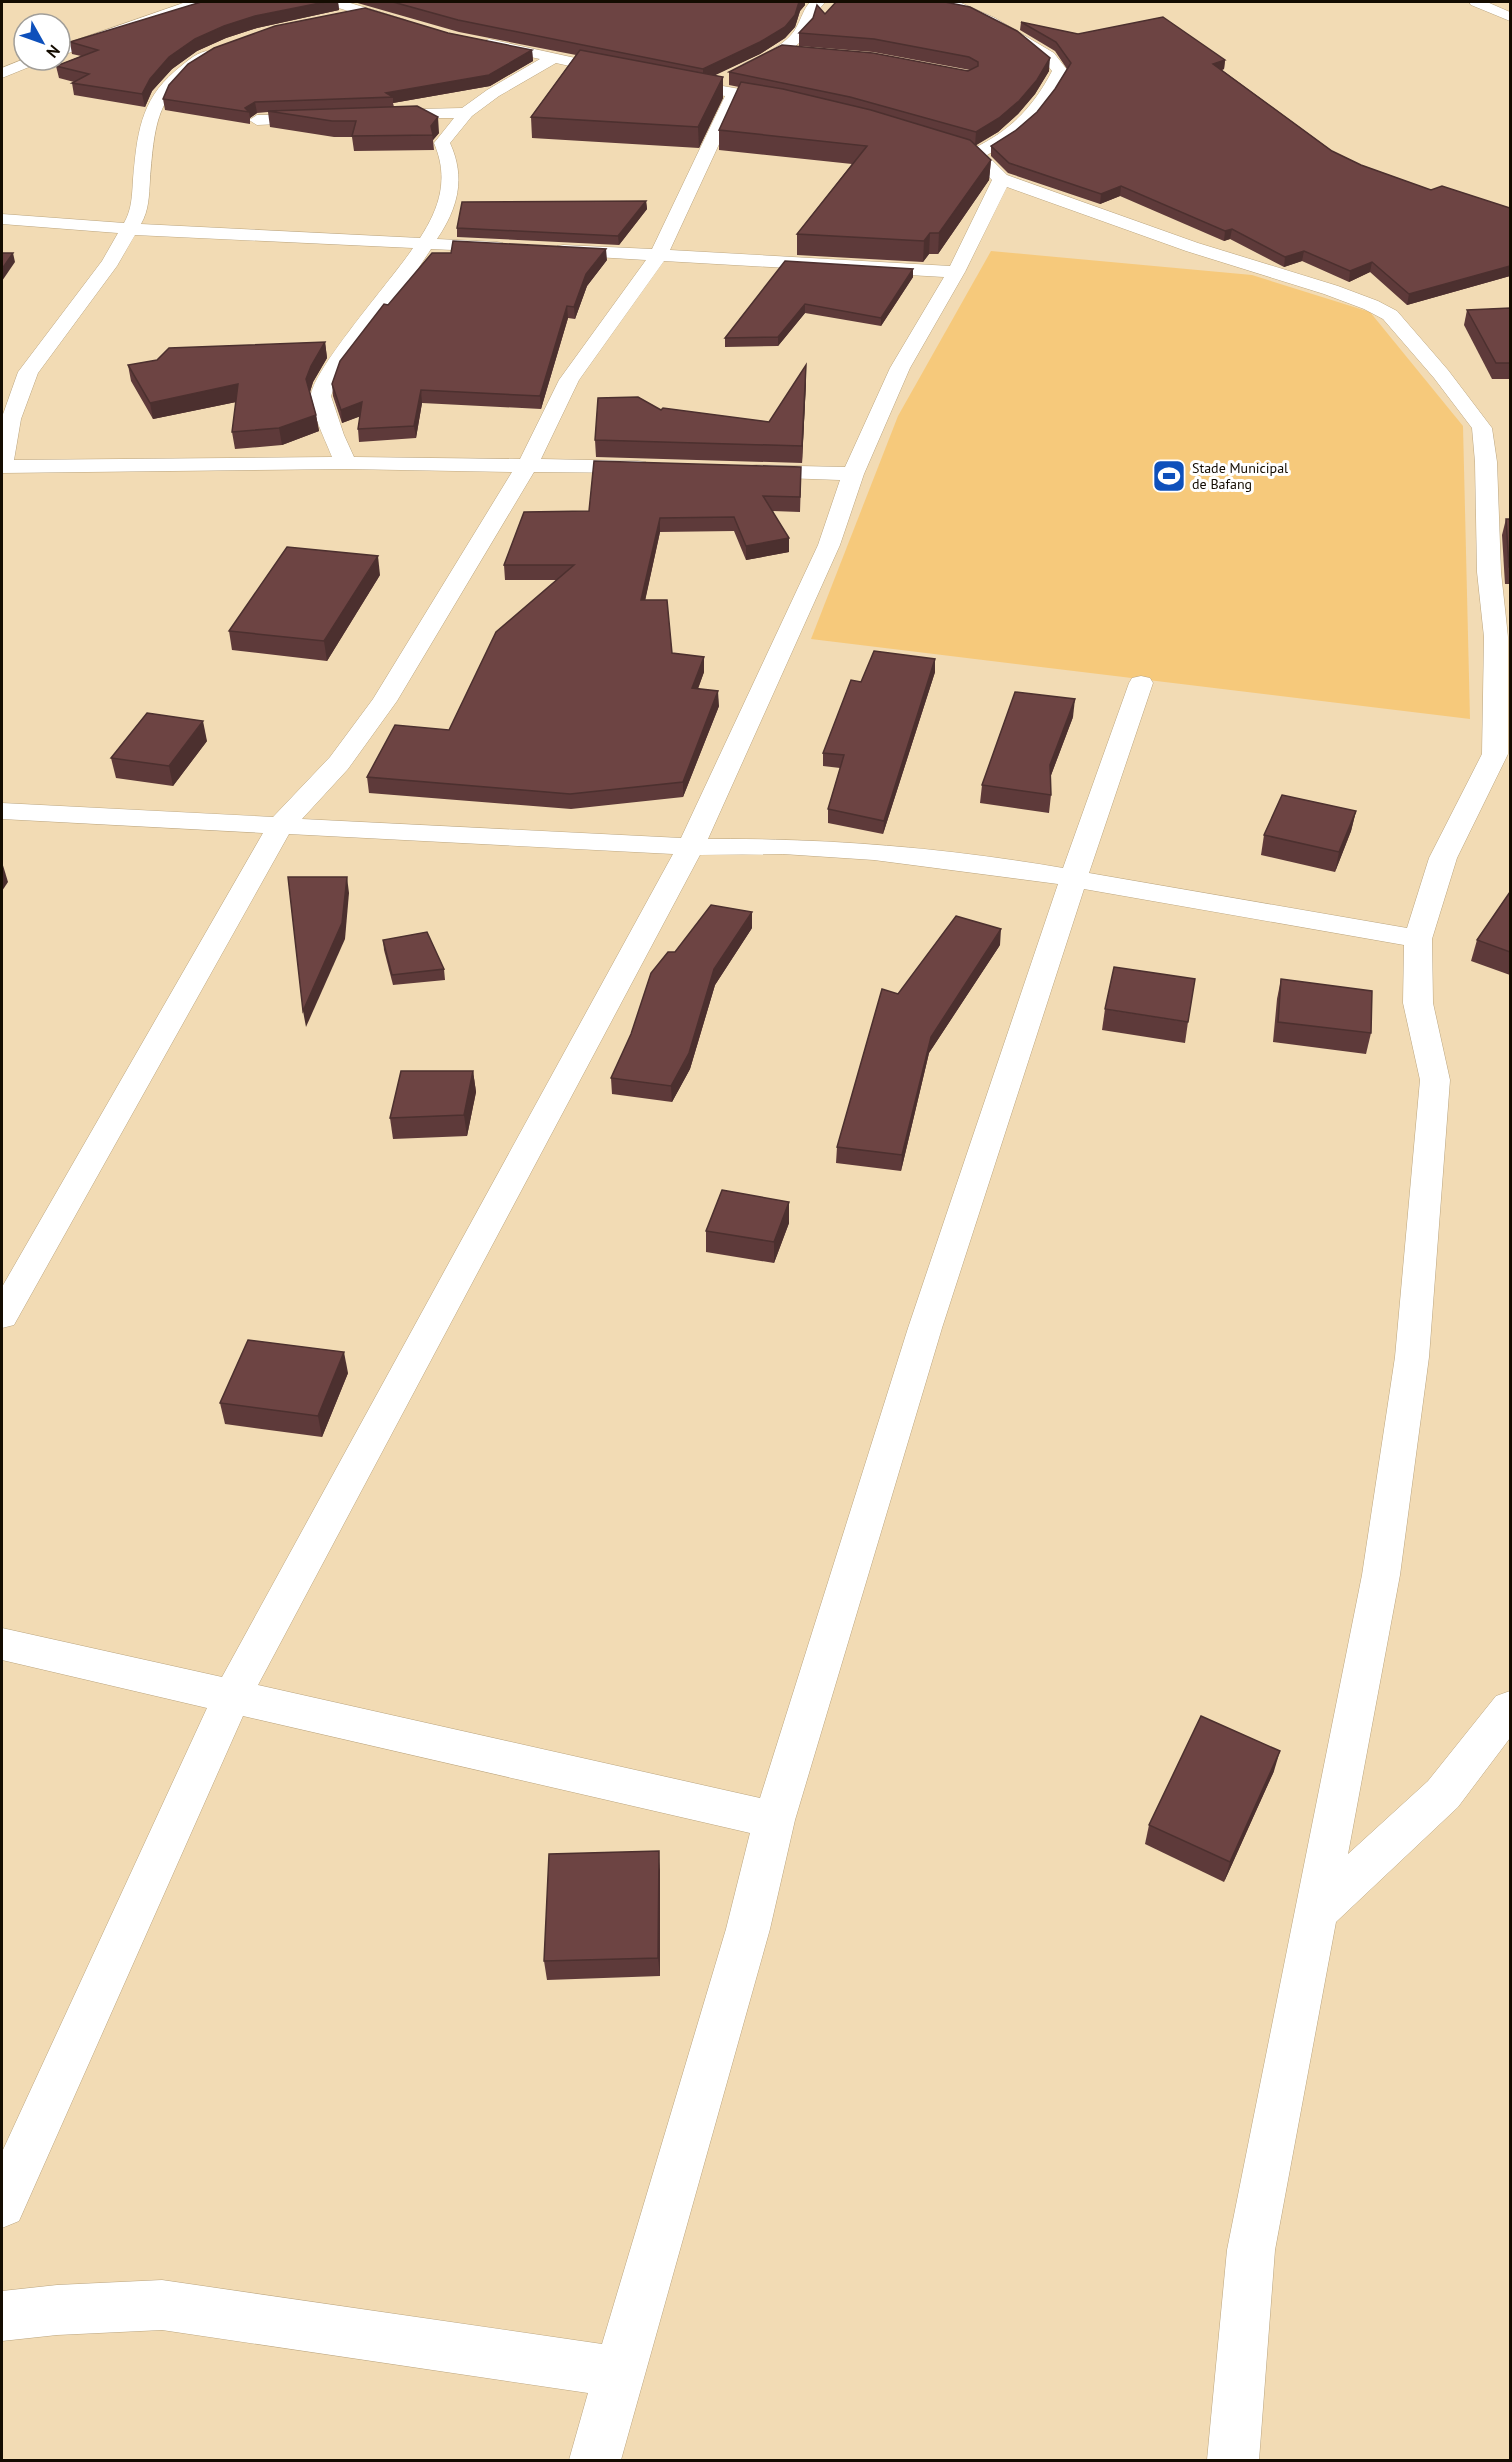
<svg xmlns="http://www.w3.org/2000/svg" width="1512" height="2462" viewBox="0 0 1512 2462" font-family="'PT Sans',sans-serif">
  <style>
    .green { fill: #f6c97b }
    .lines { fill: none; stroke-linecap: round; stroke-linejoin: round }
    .minor-casing { stroke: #bba57f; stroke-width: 1 }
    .minor { fill: #fff; fill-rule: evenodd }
    .wall { fill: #5e3a3a }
    .shaded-wall { fill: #4c302f }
    .building { fill: #6d4443; stroke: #4c302f; stroke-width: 1.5 }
    .labels { text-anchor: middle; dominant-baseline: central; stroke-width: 6; stroke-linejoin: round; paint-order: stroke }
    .far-poi-label { font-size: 14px; fill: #140c01; stroke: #fff; text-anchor: start }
  </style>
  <rect width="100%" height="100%" fill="#f2dbb4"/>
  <path class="green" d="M 991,251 L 1252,275 L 1370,312 L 1463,426 L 1470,719 L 811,639 L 898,416 Z"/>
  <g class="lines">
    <defs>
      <g id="minor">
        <path d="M 186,2 L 206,2 L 204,5 L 60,56 L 60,46 Z"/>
        <path d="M 327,2 L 347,2 L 406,20 L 408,23 L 401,27 L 396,26 L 329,5 Z"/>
        <path d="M 810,2 L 825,2 C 823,6 818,9 816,13 C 813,18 814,26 810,31 C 800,46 761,75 743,70 L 740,67 L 743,64 C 760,56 788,45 797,26 C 802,17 803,10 810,2 Z"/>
        <path d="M 941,2 L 959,2 L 995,18 L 1054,53 L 1068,71 C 1049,108 1024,136 987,155 L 1007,175 L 1198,243 L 1338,286 L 1378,301 L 1397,311 L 1448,370 L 1492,428 L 1497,462 L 1501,572 L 1508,637 L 1508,754 L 1457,858 L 1432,939 L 1433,1003 L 1450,1080 L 1429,1357 L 1400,1575 L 1348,1854 L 1428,1781 L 1496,1696 L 1510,1691 L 1510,1738 L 1458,1807 L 1336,1922 L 1275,2250 L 1259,2460 L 1207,2460 L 1227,2250 L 1362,1575 L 1395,1357 L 1420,1080 L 1403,1003 L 1404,945 L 1084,889 L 942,1328 L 795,1820 L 770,1929 L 621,2460 L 569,2460 L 588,2393 L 162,2330 L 57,2335 L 2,2341 L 2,2291 L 57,2285 L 162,2280 L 602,2344 L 726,1929 L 750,1833 L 243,1716 L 19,2221 L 2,2228 L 2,2152 L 207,1708 L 2,1660 L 2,1628 L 222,1677 L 673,854 L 289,834 L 14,1325 L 2,1328 L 2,1287 L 263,833 L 2,819 L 2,803 L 273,817 L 330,757 L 373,699 L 512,472 L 346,469 L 2,473 L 2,417 L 18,372 L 102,261 L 118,233 L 2,224 L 2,214 L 124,223 C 132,209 132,195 133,179 C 137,135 140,101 175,71 C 185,63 194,54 206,51 L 214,56 L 211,59 C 157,93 155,119 150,180 C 149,196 149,210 141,224 L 420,238 C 440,207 449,178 434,143 L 454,118 L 384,118 L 378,116 L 376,113 L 378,110 L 462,108 L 487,90 L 540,59 L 484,47 L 481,44 L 484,41 L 489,39 L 621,68 L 623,71 L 621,74 L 615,76 L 556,63 L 499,96 L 472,116 L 450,143 C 466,178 458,208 437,239 L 497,242 L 503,243 L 506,247 L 503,251 L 497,252 L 431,249 L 412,278 L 340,372 L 331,396 L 344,435 L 354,457 L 520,459 L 559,380 L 646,260 L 563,255 L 557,254 L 554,250 L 557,246 L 563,245 L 652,249 L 725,96 L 671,86 L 669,83 L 671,80 L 677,78 L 780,96 L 788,101 L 780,106 L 740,99 L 670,250 L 950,266 L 992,180 L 970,158 L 945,151 L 943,147 L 951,142 L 974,148 C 1010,131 1034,106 1052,71 C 1032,43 975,20 943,5 ZM 1007,187 L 1186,251 L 1324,294 L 1364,309 L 1383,319 L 1434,378 L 1472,428 L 1475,462 L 1477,572 L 1484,637 L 1482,754 L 1429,858 L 1407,928 L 1089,873 L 1153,683 L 1150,678 L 1141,676 L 1132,678 L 1129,683 L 1063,868 C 946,848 828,838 708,839 L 840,545 L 864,474 L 910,368 L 965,272 ZM 135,235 L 413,248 C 394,277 312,370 311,396 C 310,409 327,444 332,457 L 14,460 L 21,419 L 38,373 L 117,266 ZM 664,261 L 944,277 L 890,368 L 845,467 L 756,465 L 748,466 L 745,471 L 748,476 L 756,477 L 840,480 L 818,545 L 681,838 L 302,819 L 348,769 L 397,701 L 534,472 L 638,473 L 646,472 L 649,467 L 646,462 L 638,461 L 541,459 L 579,380 ZM 783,854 L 874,860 L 1058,884 L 908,1328 L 760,1798 L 258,1685 L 700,855 Z"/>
        <path d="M 1469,2 L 1487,2 L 1510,12 L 1510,21 L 1471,5 Z"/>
        <path d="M 24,59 L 42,60 L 39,63 L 2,78 L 2,68 Z"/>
        <path d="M 314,114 L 322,119 L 320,122 L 257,125 L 249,120 L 257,115 Z"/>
      </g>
    </defs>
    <use href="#minor" class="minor-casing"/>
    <use href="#minor" class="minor"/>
  </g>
  <g class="wall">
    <path d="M 201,2 L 338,2 L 339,10 L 257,28 L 226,38 L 197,51 L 172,69 L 152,91 L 145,107 L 74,95 L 72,83 L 74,82 L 59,78 L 56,66 L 81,56 L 72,54 L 70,42 Z"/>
    <path d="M 354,2 L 805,2 L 805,5 L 800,11 L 795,27 L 785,38 L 760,54 L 714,75 L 723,77 L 723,98 L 699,148 L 532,138 L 531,117 L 576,55 L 459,32 Z"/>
    <path d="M 825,14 L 1049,71 L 1035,94 L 1018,114 L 998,132 L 975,145 L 991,160 L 989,180 L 938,254 L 929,254 L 923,262 L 797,255 L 797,234 L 852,164 L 719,150 L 719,130 L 739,87 L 729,85 L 729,72 L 970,70 L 873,52 L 799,46 L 799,33 Z"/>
    <path d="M 1021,22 L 1078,34 L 1225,60 L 1224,69 L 1222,70 L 1332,151 L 1361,165 L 1431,190 L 1510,208 L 1510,276 L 1407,305 L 1370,272 L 1349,282 L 1302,261 L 1284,267 L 1230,239 L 1224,241 L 1120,196 L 1100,204 L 1008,173 L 991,156 L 991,146 L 1015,131 L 1037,112 L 1055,89 L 1067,69 L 1055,51 L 1020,30 Z"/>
    <path d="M 448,33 L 532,50 L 533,61 L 490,86 L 393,103 L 394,107 L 439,133 L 433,140 L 434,150 L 354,151 L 352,137 L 334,137 L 270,127 L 268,112 L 257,113 L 250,118 L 250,124 L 165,110 L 163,99 Z"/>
    <path d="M 646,201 L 647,209 L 619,245 L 457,237 L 457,228 Z"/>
    <path d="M 607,260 L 587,286 L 575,319 L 568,318 L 541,409 L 422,403 L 416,438 L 359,442 L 358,429 L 360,416 L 342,423 L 333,396 L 332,384 L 388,305 Z"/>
    <path d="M 785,261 L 913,277 L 881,326 L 805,313 L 778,346 L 725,347 L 725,338 Z"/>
    <path d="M 1510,308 L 1510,379 L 1492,379 L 1464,325 L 1467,310 Z"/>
    <path d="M 325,342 L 327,358 L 313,382 L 310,392 L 316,415 L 319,431 L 282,445 L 235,449 L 232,432 L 236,402 L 153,419 L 131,381 L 128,365 Z"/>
    <path d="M 806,382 L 802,463 L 596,457 L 595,440 L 661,410 L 769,422 Z"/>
    <path d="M 801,481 L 800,512 L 773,511 L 789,552 L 746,560 L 734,531 L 660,532 L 645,600 L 672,653 L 704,657 L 704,672 L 698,689 L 719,706 L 683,797 L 571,809 L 369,793 L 367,777 L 449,730 L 557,580 L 505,580 L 504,565 L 589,511 Z"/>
    <path d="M 1506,519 L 1510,519 L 1510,584 L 1505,584 L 1502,535 Z"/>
    <path d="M 380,575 L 327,661 L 232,650 L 229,631 Z"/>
    <path d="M 935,659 L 935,672 L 883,834 L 828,823 L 828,809 L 840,768 L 823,766 L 823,753 L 861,682 Z"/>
    <path d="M 1073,717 L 1050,778 L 1051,795 L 1049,813 L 980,803 L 982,785 Z"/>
    <path d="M 207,741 L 173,786 L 116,778 L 111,758 Z"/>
    <path d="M 1356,811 L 1351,831 L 1335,872 L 1261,855 L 1264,835 Z"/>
    <path d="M 1510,892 L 1510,975 L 1471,961 L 1477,940 Z"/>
    <path d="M 752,928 L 715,985 L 690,1069 L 672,1102 L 612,1094 L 611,1078 L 675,952 Z"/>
    <path d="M 383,940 L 444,969 L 445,980 L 393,985 L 384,950 Z"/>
    <path d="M 1000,945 L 929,1053 L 901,1171 L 836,1163 L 837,1147 L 898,994 Z"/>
    <path d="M 1281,979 L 1371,1033 L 1366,1054 L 1273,1042 L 1277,999 Z"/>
    <path d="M 1105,1009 L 1188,1022 L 1185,1043 L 1102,1030 Z"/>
    <path d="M 473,1071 L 476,1092 L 467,1136 L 393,1139 L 390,1118 Z"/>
    <path d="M 789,1202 L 789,1223 L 774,1263 L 706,1252 L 706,1231 Z"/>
    <path d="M 348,1373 L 322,1437 L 225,1424 L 220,1403 Z"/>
    <path d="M 1274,1771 L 1224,1882 L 1145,1844 L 1149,1825 Z"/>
    <path d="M 660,1870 L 660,1976 L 547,1980 L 544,1961 Z"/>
  </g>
  <g class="shaded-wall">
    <path d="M 325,2 L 338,2 L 339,10 L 257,28 L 226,38 L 197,51 L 172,69 L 152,91 L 145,107 L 142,94 L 150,79 L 169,57 L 195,39 L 224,26 L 255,16 Z"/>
    <path d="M 799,2 L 805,2 L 805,5 L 800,11 L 795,27 L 785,38 L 760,54 L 703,81 L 703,69 Z"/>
    <path d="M 532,50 L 533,61 L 490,86 L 393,103 L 393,97 L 386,93 Z"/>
    <path d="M 1050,58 L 1049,71 L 1035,94 L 1018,114 L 998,132 L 975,146 L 976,132 Z"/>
    <path d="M 1225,60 L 1224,69 L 1212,73 L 1213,64 Z"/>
    <path d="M 723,77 L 723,98 L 699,148 L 698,127 Z"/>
    <path d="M 255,102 L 257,113 L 250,118 L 249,112 L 245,108 Z"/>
    <path d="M 438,117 L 439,133 L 433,140 L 431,126 Z"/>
    <path d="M 991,160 L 989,180 L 938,254 L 939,233 Z"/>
    <path d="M 1121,186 L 1120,196 L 1100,204 L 1101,194 Z"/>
    <path d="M 646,201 L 647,209 L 619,245 L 618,236 Z"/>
    <path d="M 1232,229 L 1230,239 L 1224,241 L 1225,231 Z"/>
    <path d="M 930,233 L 929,254 L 923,262 L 924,241 Z"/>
    <path d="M 606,249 L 607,260 L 587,286 L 575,319 L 574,307 L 586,274 Z"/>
    <path d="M 1304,251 L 1302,261 L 1284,267 L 1285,257 Z"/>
    <path d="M 13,253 L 15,262 L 2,281 L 2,269 Z"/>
    <path d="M 1372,262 L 1370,272 L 1349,282 L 1350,271 Z"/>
    <path d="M 1510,266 L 1510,276 L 1407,305 L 1409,294 Z"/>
    <path d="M 913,269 L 913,277 L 881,326 L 881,318 Z"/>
    <path d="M 805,304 L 805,313 L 778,346 L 778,337 Z"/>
    <path d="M 567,306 L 568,318 L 541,409 L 540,396 Z"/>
    <path d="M 325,342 L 327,358 L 313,382 L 309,395 L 306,379 L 311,366 Z"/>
    <path d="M 806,365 L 806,382 L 802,463 L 802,446 Z"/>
    <path d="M 238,384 L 241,401 L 153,419 L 150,403 Z"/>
    <path d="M 421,390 L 422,403 L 416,438 L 414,426 Z"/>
    <path d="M 362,402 L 364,415 L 342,423 L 341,410 Z"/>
    <path d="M 316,415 L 319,431 L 282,445 L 279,428 Z"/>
    <path d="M 660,518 L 660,532 L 642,615 L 641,600 Z"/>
    <path d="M 789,538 L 789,552 L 746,560 L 746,546 Z"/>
    <path d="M 378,556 L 380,575 L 327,661 L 324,641 Z"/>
    <path d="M 704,657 L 704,672 L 692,704 L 692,688 Z"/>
    <path d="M 935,659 L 935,672 L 883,834 L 884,821 Z"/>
    <path d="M 718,691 L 719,706 L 683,797 L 683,782 Z"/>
    <path d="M 1075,699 L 1073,717 L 1048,783 L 1050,765 Z"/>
    <path d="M 203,721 L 207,741 L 173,786 L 169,766 Z"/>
    <path d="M 1356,811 L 1351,831 L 1335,872 L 1339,852 Z"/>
    <path d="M 2,862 L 8,882 L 2,891 Z"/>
    <path d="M 347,877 L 349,893 L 345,939 L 306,1027 L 303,1011 Z"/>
    <path d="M 752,912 L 752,928 L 715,985 L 690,1069 L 672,1102 L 671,1086 L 714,969 Z"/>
    <path d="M 1001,929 L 1000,945 L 929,1053 L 901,1171 L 902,1155 L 931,1037 Z"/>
    <path d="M 473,1071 L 476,1092 L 467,1136 L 464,1115 Z"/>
    <path d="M 789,1202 L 789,1223 L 774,1263 L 774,1242 Z"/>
    <path d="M 344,1352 L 348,1373 L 322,1437 L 318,1416 Z"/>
    <path d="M 1280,1751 L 1274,1771 L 1224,1882 L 1230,1862 Z"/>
    <path d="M 659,1851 L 660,1870 L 660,1976 L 658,1958 Z"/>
  </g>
  <g class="building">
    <path d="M 201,2 L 325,2 L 255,16 L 224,26 L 195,39 L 169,57 L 150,79 L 142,94 L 72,83 L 89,74 L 56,66 L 98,50 L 70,42 Z"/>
    <path d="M 393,2 L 799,2 L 795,15 L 785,27 L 760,42 L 703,69 L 458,20 Z"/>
    <path d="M 836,2 L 945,2 L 970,7 L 1017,31 L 1050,58 L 1037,80 L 1019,101 L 999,118 L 976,132 L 850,97 L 729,72 L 782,45 L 873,53 L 968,71 L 978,66 L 978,62 L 969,57 L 874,39 L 799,33 L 813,18 L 817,5 L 825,14 Z"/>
    <path d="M 365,8 L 448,33 L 532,50 L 489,75 L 386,93 L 393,97 L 255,102 L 245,108 L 249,112 L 163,99 L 169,85 L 188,64 L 214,48 L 275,26 Z"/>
    <path d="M 1163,17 L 1225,60 L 1213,64 L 1332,151 L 1361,165 L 1431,190 L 1442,186 L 1510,208 L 1510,266 L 1409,294 L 1372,262 L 1350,271 L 1304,251 L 1285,257 L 1232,229 L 1225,231 L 1121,186 L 1101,194 L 1009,163 L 991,146 L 1015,131 L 1037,112 L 1055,89 L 1071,63 L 1056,42 L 1021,22 L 1078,34 Z"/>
    <path d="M 580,50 L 723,77 L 698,127 L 531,117 Z"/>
    <path d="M 741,82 L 783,89 L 871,110 L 970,140 L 991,160 L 939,233 L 930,233 L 924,241 L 797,234 L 867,146 L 719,130 Z"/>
    <path d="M 417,106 L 438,117 L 431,126 L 433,135 L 352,136 L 356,121 L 332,121 L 268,111 Z"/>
    <path d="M 646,201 L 618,236 L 457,228 L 462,202 Z"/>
    <path d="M 453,241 L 606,249 L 586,274 L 574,307 L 567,306 L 540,396 L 421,390 L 414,426 L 358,429 L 362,402 L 341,410 L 332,384 L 340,361 L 384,304 L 388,305 L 432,253 L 451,253 Z"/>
    <path d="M 2,253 L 13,253 L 2,269 Z"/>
    <path d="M 785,261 L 913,269 L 881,318 L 805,304 L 778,337 L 725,338 Z"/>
    <path d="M 1510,308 L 1510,363 L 1496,363 L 1467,310 Z"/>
    <path d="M 325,342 L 311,366 L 306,379 L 316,415 L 279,428 L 232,432 L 238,384 L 150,403 L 128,365 L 157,360 L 169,348 Z"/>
    <path d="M 806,365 L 802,446 L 595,440 L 598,398 L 638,397 L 661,410 L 663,408 L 769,422 Z"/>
    <path d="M 594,461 L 801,467 L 800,497 L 763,496 L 789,538 L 746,546 L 734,517 L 660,518 L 641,600 L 667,600 L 672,653 L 704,657 L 692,688 L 718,691 L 683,782 L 570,794 L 367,777 L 395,725 L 449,730 L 496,632 L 574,565 L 504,565 L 524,512 L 589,511 Z"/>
    <path d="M 1506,519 L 1510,519 L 1510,567 L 1509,567 Z"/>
    <path d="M 287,547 L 378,556 L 324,641 L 229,631 Z"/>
    <path d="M 874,651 L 935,659 L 884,821 L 828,809 L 844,755 L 823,753 L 851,680 L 861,682 Z"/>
    <path d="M 1015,692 L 1075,699 L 1050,765 L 1051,795 L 982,785 Z"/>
    <path d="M 147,713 L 203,721 L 169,766 L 111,758 Z"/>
    <path d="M 1282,795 L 1356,811 L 1339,852 L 1264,835 Z"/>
    <path d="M 288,877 L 347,877 L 342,923 L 303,1011 Z"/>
    <path d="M 1510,892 L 1510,952 L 1477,940 Z"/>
    <path d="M 711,905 L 752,912 L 714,969 L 689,1053 L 671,1086 L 611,1078 L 631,1034 L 651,973 L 668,952 L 675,952 Z"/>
    <path d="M 956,916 L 1001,929 L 931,1037 L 902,1155 L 837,1147 L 882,989 L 898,994 Z"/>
    <path d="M 427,932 L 444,969 L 392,975 L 383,940 Z"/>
    <path d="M 1114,967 L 1195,979 L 1188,1022 L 1105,1009 Z"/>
    <path d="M 1281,979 L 1372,991 L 1371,1033 L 1278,1022 Z"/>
    <path d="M 401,1071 L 473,1071 L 464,1115 L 390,1118 Z"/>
    <path d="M 722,1190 L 789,1202 L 774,1242 L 706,1231 Z"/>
    <path d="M 248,1340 L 344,1352 L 318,1416 L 220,1403 Z"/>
    <path d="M 1201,1716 L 1280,1751 L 1230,1862 L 1149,1825 Z"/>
    <path d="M 659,1851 L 658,1958 L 544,1961 L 549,1854 Z"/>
  </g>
  <defs>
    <symbol id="stadium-square" viewBox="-11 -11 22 22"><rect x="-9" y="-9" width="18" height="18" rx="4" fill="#0e50bb" stroke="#fff"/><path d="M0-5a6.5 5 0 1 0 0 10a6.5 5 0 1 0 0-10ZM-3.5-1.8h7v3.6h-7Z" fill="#fff"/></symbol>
  </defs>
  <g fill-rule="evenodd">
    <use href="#stadium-square" x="1150" y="457" width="38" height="38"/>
  </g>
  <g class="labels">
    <g class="far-poi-label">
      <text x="1192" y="468">Stade Municipal<tspan x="1192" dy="16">de Bafang</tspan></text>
    </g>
  </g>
  <rect width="1512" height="2462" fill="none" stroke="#140c01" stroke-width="6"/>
  <g transform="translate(42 42) rotate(130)"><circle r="28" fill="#ffffff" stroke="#a19e99" stroke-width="1.5"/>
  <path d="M0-4.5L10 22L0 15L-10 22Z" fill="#0e50bb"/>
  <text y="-9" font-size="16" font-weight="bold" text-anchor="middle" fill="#140c01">N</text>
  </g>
</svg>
